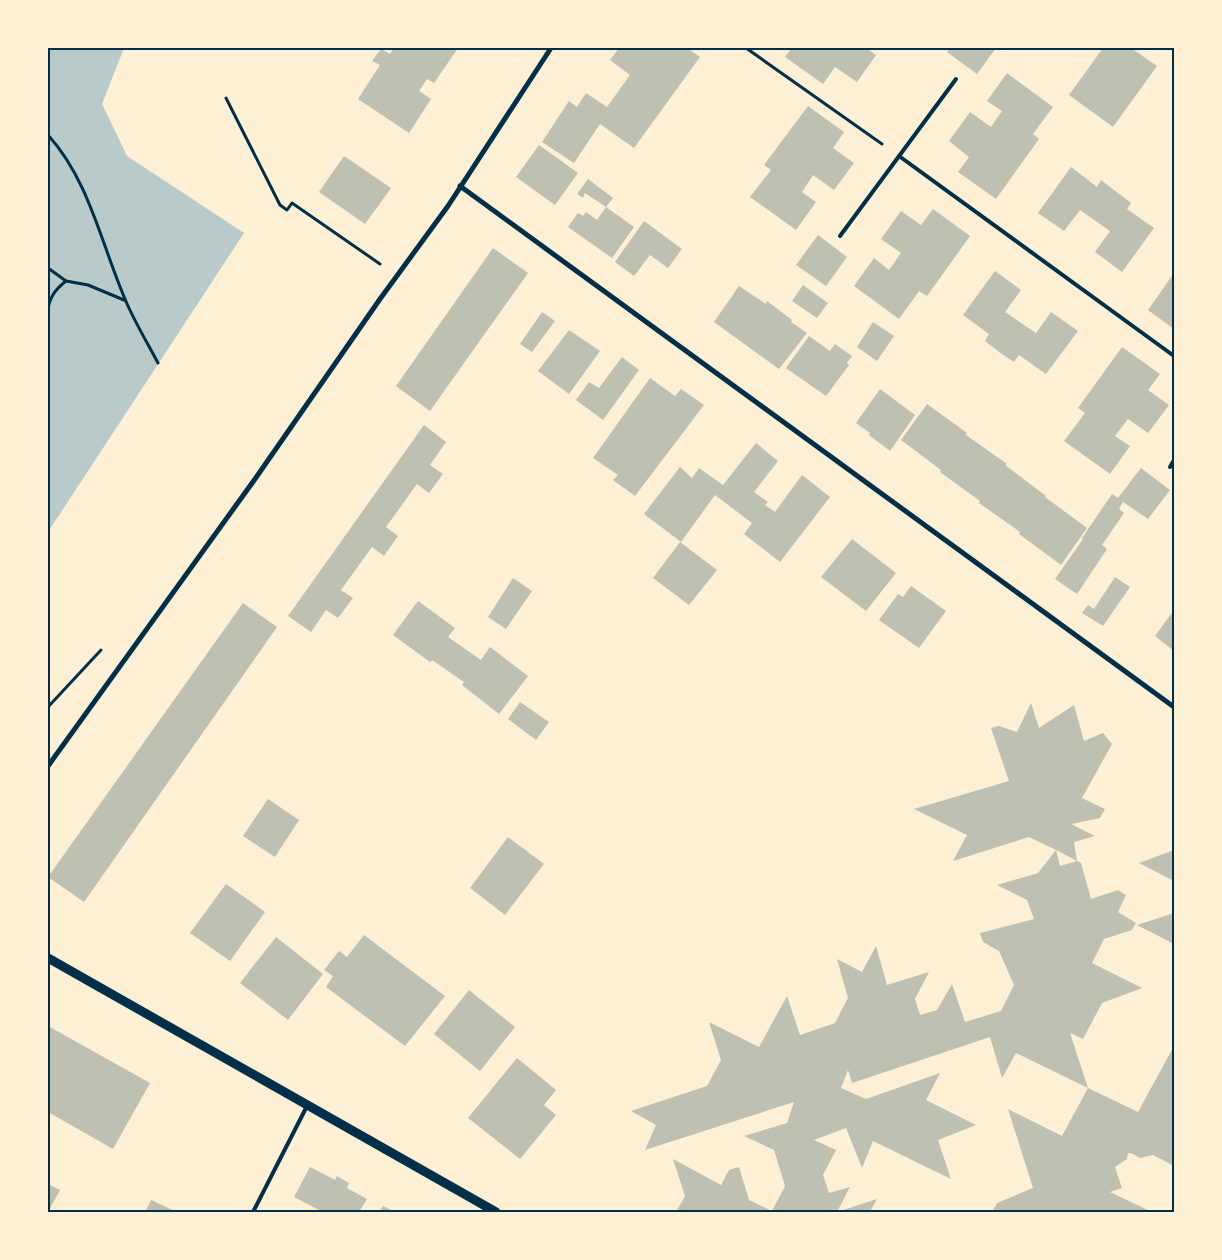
<svg xmlns="http://www.w3.org/2000/svg" width="1222" height="1260" viewBox="0 0 1222 1260" font-family="Barlow,sans-serif">
  <style>
    .green { fill: #b9caca }
    .building { fill: #bec0b2 }
    .lines { fill: none; stroke-linecap: round; stroke-linejoin: round }
    .path { stroke: #003049; stroke-width: 3 }
    .service { stroke: #003049; stroke-width: 4 }
    .minor { stroke: #003049; stroke-width: 5 }
    .tertiary { stroke: #003049; stroke-width: 9 }
    .neatline { fill: none; stroke: #003049; stroke-width: 2 }
  </style>
  <rect width="100%" height="100%" fill="#fdf0d5"/>
  <path class="green" d="M 48,48 L 124,48 L 102,104 L 127,156 L 244,233 L 48,532 Z"/>
  <g class="building">
    <path d="M 394,48 L 458,48 L 434,83 L 427,79 L 419,91 L 431,99 L 409,133 L 358,99 L 380,65 L 372,61 L 381,49 L 390,54 Z"/>
    <path d="M 619,48 L 687,48 L 700,57 L 634,148 L 600,124 L 574,163 L 542,142 L 569,101 L 577,107 L 586,93 L 607,107 L 630,75 L 610,60 Z"/>
    <path d="M 792,48 L 866,48 L 876,55 L 857,82 L 835,67 L 823,84 L 785,57 Z"/>
    <path d="M 950,48 L 996,48 L 977,74 L 947,52 Z"/>
    <path d="M 1103,48 L 1131,48 L 1157,66 L 1113,127 L 1069,95 Z"/>
    <path d="M 1007,73 L 1053,107 L 1033,134 L 1039,139 L 996,199 L 958,172 L 969,157 L 949,141 L 970,112 L 991,127 L 1002,111 L 987,101 Z"/>
    <path d="M 808,106 L 844,132 L 833,148 L 854,163 L 834,190 L 813,175 L 802,192 L 816,202 L 796,230 L 750,197 L 771,170 L 764,165 Z"/>
    <path d="M 539,145 L 578,173 L 555,205 L 516,177 Z"/>
    <path d="M 344,156 L 391,188 L 365,224 L 319,192 Z"/>
    <path d="M 1071,167 L 1097,187 L 1101,180 L 1131,203 L 1127,209 L 1154,228 L 1122,272 L 1095,252 L 1110,231 L 1080,210 L 1064,231 L 1038,213 Z"/>
    <path d="M 588,179 L 613,198 L 606,207 L 585,193 L 583,198 L 577,194 Z"/>
    <path d="M 606,207 L 634,227 L 612,258 L 568,227 L 578,213 L 583,216 L 586,212 L 597,220 Z"/>
    <path d="M 933,209 L 970,236 L 927,296 L 919,291 L 899,319 L 854,286 L 874,258 L 889,270 L 901,253 L 881,239 L 901,211 L 921,225 Z"/>
    <path d="M 644,221 L 682,249 L 668,268 L 650,255 L 634,276 L 615,262 Z"/>
    <path d="M 818,235 L 847,257 L 826,286 L 796,265 Z"/>
    <path d="M 493,248 L 528,273 L 430,411 L 396,386 Z"/>
    <path d="M 995,271 L 1021,290 L 1005,312 L 1036,333 L 1051,312 L 1078,331 L 1046,374 L 1019,355 L 1014,362 L 999,352 L 985,341 L 989,334 L 963,315 Z"/>
    <path d="M 1174,273 L 1174,329 L 1148,310 Z"/>
    <path d="M 803,285 L 828,303 L 817,318 L 792,301 Z"/>
    <path d="M 739,286 L 766,304 L 767,301 L 792,320 L 791,322 L 807,333 L 779,369 L 714,322 Z"/>
    <path d="M 542,312 L 555,321 L 532,352 L 520,344 Z"/>
    <path d="M 873,322 L 894,336 L 877,361 L 857,347 Z"/>
    <path d="M 569,330 L 600,351 L 569,394 L 538,371 Z"/>
    <path d="M 809,336 L 830,351 L 835,344 L 852,356 L 847,363 L 849,365 L 826,396 L 786,368 Z"/>
    <path d="M 1122,347 L 1160,374 L 1148,390 L 1169,405 L 1148,433 L 1128,419 L 1115,436 L 1130,446 L 1110,474 L 1064,441 L 1085,413 L 1078,408 Z"/>
    <path d="M 622,357 L 639,370 L 603,420 L 576,400 L 589,382 L 599,388 Z"/>
    <path d="M 650,378 L 675,396 L 681,389 L 704,405 L 635,496 L 613,480 L 618,475 L 593,458 Z"/>
    <path d="M 880,389 L 915,415 L 890,451 L 869,435 L 870,433 L 856,423 Z"/>
    <path d="M 927,404 L 967,433 L 966,435 L 1007,464 L 1005,465 L 1046,496 L 1045,497 L 1087,528 L 1061,565 L 1019,534 L 1020,532 L 979,503 L 980,501 L 940,472 L 941,470 L 901,440 Z"/>
    <path d="M 424,425 L 446,442 L 430,465 L 443,474 L 429,493 L 417,484 L 386,527 L 398,536 L 384,556 L 372,547 L 341,590 L 353,598 L 338,618 L 326,610 L 311,632 L 288,616 Z"/>
    <path d="M 756,443 L 778,461 L 754,492 L 768,502 L 765,505 L 775,512 L 802,475 L 830,497 L 780,562 L 744,534 L 752,523 L 715,495 L 681,542 L 644,514 L 680,467 L 692,478 L 699,468 L 723,485 Z"/>
    <path d="M 1141,468 L 1170,490 L 1148,519 L 1123,502 L 1119,509 L 1124,513 L 1102,545 L 1107,549 L 1077,594 L 1055,579 L 1083,539 L 1082,538 L 1112,494 L 1118,498 Z"/>
    <path d="M 852,539 L 896,573 L 866,611 L 821,577 Z"/>
    <path d="M 680,542 L 717,570 L 689,605 L 653,578 Z"/>
    <path d="M 1115,577 L 1130,587 L 1103,626 L 1082,613 L 1088,605 L 1094,609 Z"/>
    <path d="M 513,578 L 532,591 L 506,629 L 488,617 Z"/>
    <path d="M 911,586 L 946,611 L 919,648 L 879,620 L 898,594 L 903,597 Z"/>
    <path d="M 418,601 L 455,628 L 448,637 L 481,660 L 490,647 L 528,676 L 499,714 L 462,685 L 464,682 L 432,660 L 430,662 L 393,635 Z"/>
    <path d="M 243,603 L 277,627 L 84,902 L 48,877 Z"/>
    <path d="M 1174,610 L 1174,651 L 1155,636 Z"/>
    <path d="M 520,702 L 549,722 L 536,740 L 508,719 Z"/>
    <path d="M 1031,703 L 1039,728 L 1074,705 L 1084,741 L 1103,733 L 1112,744 L 1082,798 L 1105,809 L 1100,818 L 1071,824 L 1095,836 L 1074,842 L 1077,861 L 1081,863 L 1091,899 L 1118,890 L 1126,895 L 1118,912 L 1136,923 L 1132,930 L 1104,939 L 1092,963 L 1142,988 L 1102,1003 L 1083,1039 L 1070,1033 L 1088,1088 L 1138,1112 L 1174,1046 L 1174,1166 L 1153,1155 L 1140,1158 L 1131,1153 L 1128,1153 L 1127,1159 L 1115,1167 L 1122,1188 L 1110,1192 L 1152,1212 L 992,1212 L 997,1203 L 1033,1188 L 1008,1109 L 1062,1136 L 1088,1088 L 1016,1053 L 1002,1078 L 990,1037 L 852,1083 L 848,1070 L 841,1088 L 866,1099 L 940,1073 L 926,1100 L 976,1125 L 938,1140 L 951,1179 L 873,1141 L 862,1168 L 846,1128 L 814,1140 L 836,1150 L 823,1175 L 829,1193 L 850,1187 L 837,1212 L 877,1199 L 870,1212 L 676,1212 L 685,1196 L 673,1159 L 721,1185 L 729,1170 L 739,1167 L 749,1200 L 772,1211 L 785,1186 L 774,1150 L 744,1136 L 787,1123 L 794,1102 L 645,1150 L 656,1125 L 631,1111 L 707,1086 L 721,1060 L 709,1022 L 759,1047 L 787,996 L 800,1035 L 835,1023 L 848,998 L 837,959 L 862,972 L 876,946 L 887,985 L 929,972 L 915,999 L 920,1015 L 937,1010 L 952,984 L 965,1022 L 1001,1011 L 1014,985 L 999,951 L 983,942 L 980,933 L 1034,919 L 1027,900 L 997,885 L 1038,873 L 1056,850 L 1060,866 L 1077,861 L 1056,850 L 1029,837 L 953,861 L 967,835 L 914,809 L 1009,781 L 991,728 L 999,726 L 1017,732 Z"/>
    <path d="M 268,799 L 299,820 L 275,857 L 243,836 Z"/>
    <path d="M 508,837 L 544,864 L 505,915 L 470,888 Z"/>
    <path d="M 1174,850 L 1174,881 L 1139,863 Z"/>
    <path d="M 226,884 L 265,912 L 230,961 L 190,933 Z"/>
    <path d="M 1174,913 L 1174,944 L 1137,925 Z"/>
    <path d="M 364,935 L 445,996 L 405,1046 L 326,987 L 333,976 L 324,970 L 339,951 L 347,957 Z"/>
    <path d="M 276,937 L 323,974 L 288,1020 L 240,983 Z"/>
    <path d="M 469,990 L 515,1027 L 480,1071 L 434,1034 Z"/>
    <path d="M 48,1026 L 150,1083 L 113,1149 L 48,1112 Z"/>
    <path d="M 517,1058 L 556,1090 L 544,1105 L 556,1115 L 520,1159 L 468,1118 Z"/>
    <path d="M 310,1167 L 335,1180 L 337,1176 L 349,1183 L 347,1188 L 367,1199 L 359,1212 L 323,1212 L 294,1197 Z"/>
    <path d="M 48,1184 L 60,1190 L 48,1212 Z"/>
    <path d="M 151,1200 L 177,1212 L 145,1212 Z"/>
    <path d="M 383,1206 L 396,1212 L 379,1212 Z"/>
  </g>
  <g class="lines">
    <g class="path">
      <path d="M 746,48 L 882,144"/>
      <path d="M 226,98 L 280,205 L 287,210 L 292,203 L 380,264"/>
      <path d="M 48,135 C 89,180 101,243 125,299 C 134,321 147,342 158,363"/>
      <path d="M 48,268 L 66,281 L 88,285 L 124,300"/>
      <path d="M 48,308 C 51,295 56,289 66,281"/>
      <path d="M 48,707 L 101,650"/>
    </g>
    <g class="service">
      <path d="M 899,156 L 1174,356"/>
      <path d="M 840,236 L 956,79"/>
      <path d="M 1170,467 L 1174,460"/>
      <path d="M 253,1212 L 307,1106"/>
    </g>
    <g class="minor">
      <path d="M 460,186 L 1174,707"/>
      <path d="M 48,766 L 255,479 L 380,299 L 448,206 L 551,48"/>
    </g>
    <path class="tertiary" d="M 48,958 L 496,1212"/>
  </g>
  <rect width="1222" height="1260" fill="none" stroke="#fdf0d5" stroke-width="98"/>
  <rect x="49" y="49" width="1124" height="1162" class="neatline"/>
</svg>
